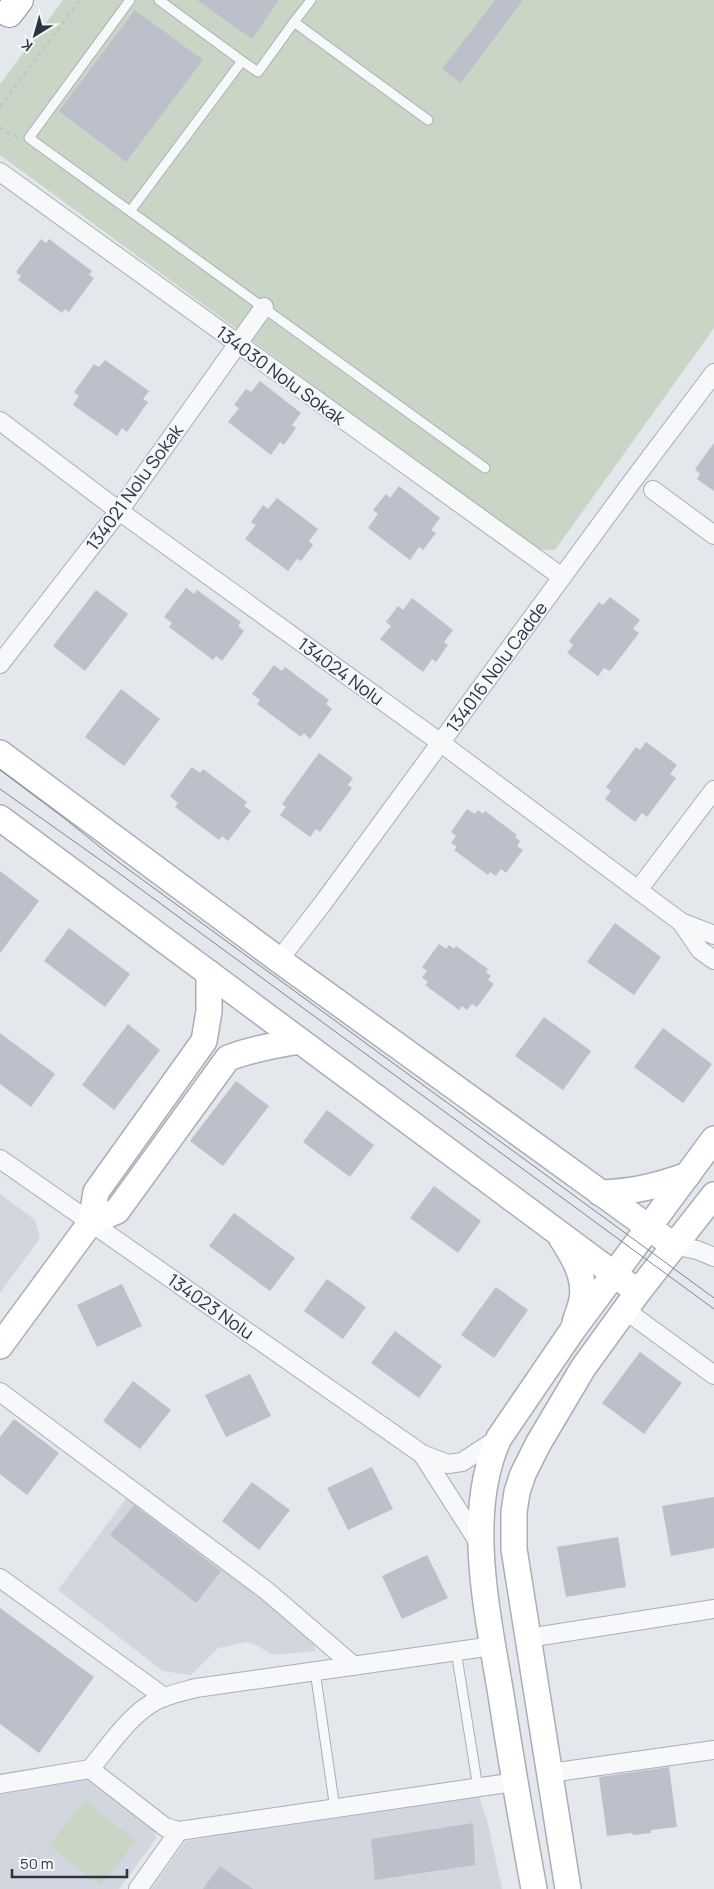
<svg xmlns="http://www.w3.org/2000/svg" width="714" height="1889" viewBox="0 0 714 1889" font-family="Manrope,sans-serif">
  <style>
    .built { fill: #d2d6de }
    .green { fill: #c9d6c5 }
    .building { fill: #bbc0ca }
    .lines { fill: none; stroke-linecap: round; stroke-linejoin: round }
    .lane-casing { stroke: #a9aeb7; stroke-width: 11 }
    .street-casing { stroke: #a9aeb7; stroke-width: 20 }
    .secondary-casing { stroke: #a9aeb7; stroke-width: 28 }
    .highway-casing { stroke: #8b94a3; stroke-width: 30 }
    .path { stroke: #c2c5cb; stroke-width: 2.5; stroke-dasharray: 4 4; stroke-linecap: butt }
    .lane { stroke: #f7f8fa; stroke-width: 9 }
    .street { stroke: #f7f8fa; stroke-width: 18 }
    .secondary { stroke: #fff; stroke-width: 25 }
    .highway { stroke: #fff; stroke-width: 28 }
    .tram { stroke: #7d8696; stroke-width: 1 }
    .labels { text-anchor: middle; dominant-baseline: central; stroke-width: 4; stroke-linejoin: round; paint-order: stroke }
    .street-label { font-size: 18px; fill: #2b3445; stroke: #f4f6f9 }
  </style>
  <rect width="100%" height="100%" fill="#e4e7ec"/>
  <g class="built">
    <path d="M 0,1194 L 35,1220 L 40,1238 L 0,1293 Z"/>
    <path d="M 128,1496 L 314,1639 L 315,1651 L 272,1655 L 258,1646 L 248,1642 L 218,1648 L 191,1675 L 163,1671 L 58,1590 Z"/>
    <path d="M 89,1774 L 154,1823 L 156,1839 L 119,1889 L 0,1889 L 0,1787 Z"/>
    <path d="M 479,1797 L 487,1820 L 502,1889 L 151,1889 L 186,1841 Z"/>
  </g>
  <g class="green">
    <path d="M 63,0 L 714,0 L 714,328 L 555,550 L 537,550 L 0,155 L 0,84 Z"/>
    <path d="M 85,1800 L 136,1841 L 100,1886 L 49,1846 Z"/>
  </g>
  <g class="building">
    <path d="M 197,0 L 279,0 L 252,39 Z"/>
    <path d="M 495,0 L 523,0 L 461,83 L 442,69 Z"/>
    <path d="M 135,10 L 203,60 L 126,162 L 59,111 Z"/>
    <path d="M 41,239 L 46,243 L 49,239 L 92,271 L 89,275 L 94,278 L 69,312 L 65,309 L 62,313 L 18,280 L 21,276 L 16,272 Z"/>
    <path d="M 105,360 L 149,391 L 143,399 L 148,402 L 127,432 L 122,428 L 117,436 L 73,405 L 79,396 L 74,392 L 94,364 L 99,367 Z"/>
    <path d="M 260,381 L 301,413 L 292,425 L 296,428 L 284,445 L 280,442 L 271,455 L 228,422 L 239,408 L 234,405 L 246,389 L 251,392 Z"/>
    <path d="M 714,443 L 714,491 L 697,479 L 700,474 L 695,469 Z"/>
    <path d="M 399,486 L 440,518 L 431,530 L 436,533 L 423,550 L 419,547 L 410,560 L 368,528 L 378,514 L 373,510 L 386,494 L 390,498 Z"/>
    <path d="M 277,498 L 318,529 L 309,541 L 313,545 L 301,561 L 297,559 L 288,571 L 245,539 L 256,525 L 251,522 L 263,505 L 268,509 Z"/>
    <path d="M 186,588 L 194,594 L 197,590 L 241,622 L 238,626 L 244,631 L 222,661 L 216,656 L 213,660 L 169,627 L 172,623 L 164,617 Z"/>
    <path d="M 96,590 L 128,614 L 85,671 L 53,646 Z"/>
    <path d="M 610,597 L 640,620 L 633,629 L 639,633 L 610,671 L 604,668 L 598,676 L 567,653 L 573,645 L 569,641 L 599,602 L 603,605 Z"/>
    <path d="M 412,598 L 453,630 L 444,642 L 448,645 L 436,662 L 432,659 L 423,672 L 380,639 L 391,626 L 386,622 L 398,606 L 403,610 Z"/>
    <path d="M 274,665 L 282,671 L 285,667 L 329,700 L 326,704 L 332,709 L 310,739 L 304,733 L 301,737 L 257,704 L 260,700 L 252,694 Z"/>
    <path d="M 121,689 L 160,719 L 124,766 L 85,737 Z"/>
    <path d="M 646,742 L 677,765 L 670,774 L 676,778 L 647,817 L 642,813 L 635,822 L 605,799 L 611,791 L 606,787 L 636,747 L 640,750 Z"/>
    <path d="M 319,753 L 353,778 L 348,785 L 352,788 L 320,832 L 316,829 L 310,837 L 280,815 L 286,807 L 282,804 Z"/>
    <path d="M 192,767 L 200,773 L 203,769 L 247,802 L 244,806 L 251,811 L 228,841 L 222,836 L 219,840 L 175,807 L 178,803 L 170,796 Z"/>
    <path d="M 467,809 L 475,814 L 478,810 L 483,814 L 485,811 L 517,835 L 515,837 L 520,841 L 517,846 L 523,850 L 506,873 L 501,869 L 496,876 L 490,872 L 488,875 L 454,850 L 457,847 L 451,843 L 456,836 L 451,832 Z"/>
    <path d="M 0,871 L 39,901 L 0,953 Z"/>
    <path d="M 615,923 L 661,957 L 634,995 L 587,962 Z"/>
    <path d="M 69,928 L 130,974 L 105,1007 L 44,961 Z"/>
    <path d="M 439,944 L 446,949 L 449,945 L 454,949 L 456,946 L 488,969 L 486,972 L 491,976 L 488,980 L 494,984 L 477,1007 L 472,1004 L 467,1010 L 462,1006 L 459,1010 L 425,985 L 428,982 L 422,977 L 427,971 L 422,967 Z"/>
    <path d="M 544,1017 L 591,1051 L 563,1090 L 515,1056 Z"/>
    <path d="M 128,1024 L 160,1050 L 114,1110 L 82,1085 Z"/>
    <path d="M 663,1028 L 712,1064 L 683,1103 L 634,1067 Z"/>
    <path d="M 0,1033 L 55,1074 L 31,1107 L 0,1084 Z"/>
    <path d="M 236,1081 L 269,1106 L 223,1166 L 190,1141 Z"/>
    <path d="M 327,1110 L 374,1145 L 350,1177 L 303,1142 Z"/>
    <path d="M 434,1186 L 481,1221 L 458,1253 L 410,1218 Z"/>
    <path d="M 234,1213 L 295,1258 L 270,1291 L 209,1246 Z"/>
    <path d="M 327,1279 L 366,1307 L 343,1339 L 304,1311 Z"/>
    <path d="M 122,1284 L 142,1326 L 97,1347 L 77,1305 Z"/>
    <path d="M 496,1287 L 528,1310 L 494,1358 L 461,1335 Z"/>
    <path d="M 395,1331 L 442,1366 L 419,1398 L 371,1363 Z"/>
    <path d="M 640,1352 L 682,1383 L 644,1434 L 602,1403 Z"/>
    <path d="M 250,1374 L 271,1416 L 226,1437 L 205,1395 Z"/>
    <path d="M 133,1381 L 171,1410 L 140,1449 L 103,1421 Z"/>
    <path d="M 14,1419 L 59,1453 L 27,1495 L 0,1474 L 0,1437 Z"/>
    <path d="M 372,1467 L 393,1509 L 348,1530 L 327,1488 Z"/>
    <path d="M 252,1482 L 290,1510 L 259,1550 L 222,1521 Z"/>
    <path d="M 714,1497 L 714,1548 L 671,1556 L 662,1506 Z"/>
    <path d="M 134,1505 L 221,1571 L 196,1603 L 110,1535 Z"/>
    <path d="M 618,1537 L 626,1587 L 566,1597 L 557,1547 Z"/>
    <path d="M 427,1555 L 448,1598 L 402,1619 L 382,1576 Z"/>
    <path d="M 0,1608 L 94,1677 L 39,1753 L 0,1724 Z"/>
    <path d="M 669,1767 L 677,1827 L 651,1830 L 651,1833 L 633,1835 L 632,1833 L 607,1836 L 599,1777 Z"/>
    <path d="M 473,1823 L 475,1865 L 375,1880 L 371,1839 Z"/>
    <path d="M 220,1866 L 253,1889 L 203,1889 Z"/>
  </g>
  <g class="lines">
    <defs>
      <g id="lane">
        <path d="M 130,0 L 29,138 L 485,468"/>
        <path d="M 294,22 L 311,0"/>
        <path d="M 242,61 L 258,72 L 294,22 L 428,120"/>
        <path d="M 131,210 L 242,61 L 159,0"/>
        <path d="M 456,1651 L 478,1788"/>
        <path d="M 315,1671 L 335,1809"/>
      </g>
      <g id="street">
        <path d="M 0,172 L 562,577"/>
        <path d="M 0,421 L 119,511 L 441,743 L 681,922 L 714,935"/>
        <path d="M 653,490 L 714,535"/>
        <path d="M 0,664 L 119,511 L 264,307"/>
        <path d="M 638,890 L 714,790"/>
        <path d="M 681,922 L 700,950 L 714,960"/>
        <path id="s1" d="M 279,960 L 323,903 L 631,483 L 714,373"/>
        <path d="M 0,1159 L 422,1454 L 448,1464 L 462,1462 L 499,1438"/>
        <path d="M 673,1245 L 697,1250 L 714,1257"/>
        <path d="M 625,1310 L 714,1375"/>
        <path d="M 0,1392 L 267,1591 L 354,1666"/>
        <path d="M 422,1454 L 481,1546"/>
        <path d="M 0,1578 L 164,1697"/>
        <path d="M 528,1638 L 714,1609"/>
        <path d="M 90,1769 C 108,1748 128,1717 152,1703 C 165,1695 181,1692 196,1688 L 493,1646"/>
        <path d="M 550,1773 L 714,1750"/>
        <path d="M 0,1784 L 90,1769 L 165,1827 L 179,1831 L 515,1782"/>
        <path d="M 138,1889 L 179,1831"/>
      </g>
      <g id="secondary">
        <path d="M 0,753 L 279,960 L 673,1245"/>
        <path d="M 0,818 L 638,1292 L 714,1195"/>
        <path d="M 600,1193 C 633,1192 657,1186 688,1175"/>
        <path d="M 91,1222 L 117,1211 L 228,1058 C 252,1049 275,1045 300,1041"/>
        <path d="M 562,1239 C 573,1256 586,1277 582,1299 C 581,1307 577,1315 575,1323"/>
        <path d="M 0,1346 L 91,1222 L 96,1192 L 204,1041 L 209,1011 L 209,973"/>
        <path d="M 534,1889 C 522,1824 511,1760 501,1695 C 488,1615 464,1513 499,1438 L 572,1331 L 714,1139"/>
        <path d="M 568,1889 L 514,1549 L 514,1512 L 517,1492 L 523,1474 L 538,1444 L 583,1368 L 638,1292"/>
      </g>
      <path id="highway" d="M 9,13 L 19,0"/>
    </defs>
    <use href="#lane" class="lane-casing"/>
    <use href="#street" class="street-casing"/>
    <use href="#secondary" class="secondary-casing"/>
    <use href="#highway" class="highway-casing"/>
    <g class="path">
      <path d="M 0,107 L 80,0"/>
      <path d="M 0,127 L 9,134 L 18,136"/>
    </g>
    <use href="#lane" class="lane"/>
    <use href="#street" class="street"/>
    <use href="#secondary" class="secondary"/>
    <use href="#highway" class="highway"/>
    <g class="tram">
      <path d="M 0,770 L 64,818 L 121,864 L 714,1298"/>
      <path d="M 0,789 L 116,871 L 714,1309"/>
    </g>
  </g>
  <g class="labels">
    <g class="street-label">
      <text transform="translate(281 375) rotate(36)">134030 Nolu Sokak</text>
      <text transform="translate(134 487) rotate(-54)">134021 Nolu Sokak</text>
      <text stroke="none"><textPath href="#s1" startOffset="365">134016 Nolu Cadde</textPath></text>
      <text transform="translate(341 671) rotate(36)">134024 Nolu</text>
      <text transform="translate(211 1306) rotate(35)">134023 Nolu</text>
    </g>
  </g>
  <g transform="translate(35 35) rotate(217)" stroke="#f4f6f9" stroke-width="4" paint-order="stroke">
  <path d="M0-4L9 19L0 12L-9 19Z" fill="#2b3445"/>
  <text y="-8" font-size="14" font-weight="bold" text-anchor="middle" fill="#2b3445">K</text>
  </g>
  <path d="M12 1869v8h115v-8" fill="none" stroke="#2b3445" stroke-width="2.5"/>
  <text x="20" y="1869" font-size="15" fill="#2b3445" stroke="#f4f6f9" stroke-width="4" paint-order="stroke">50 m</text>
</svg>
